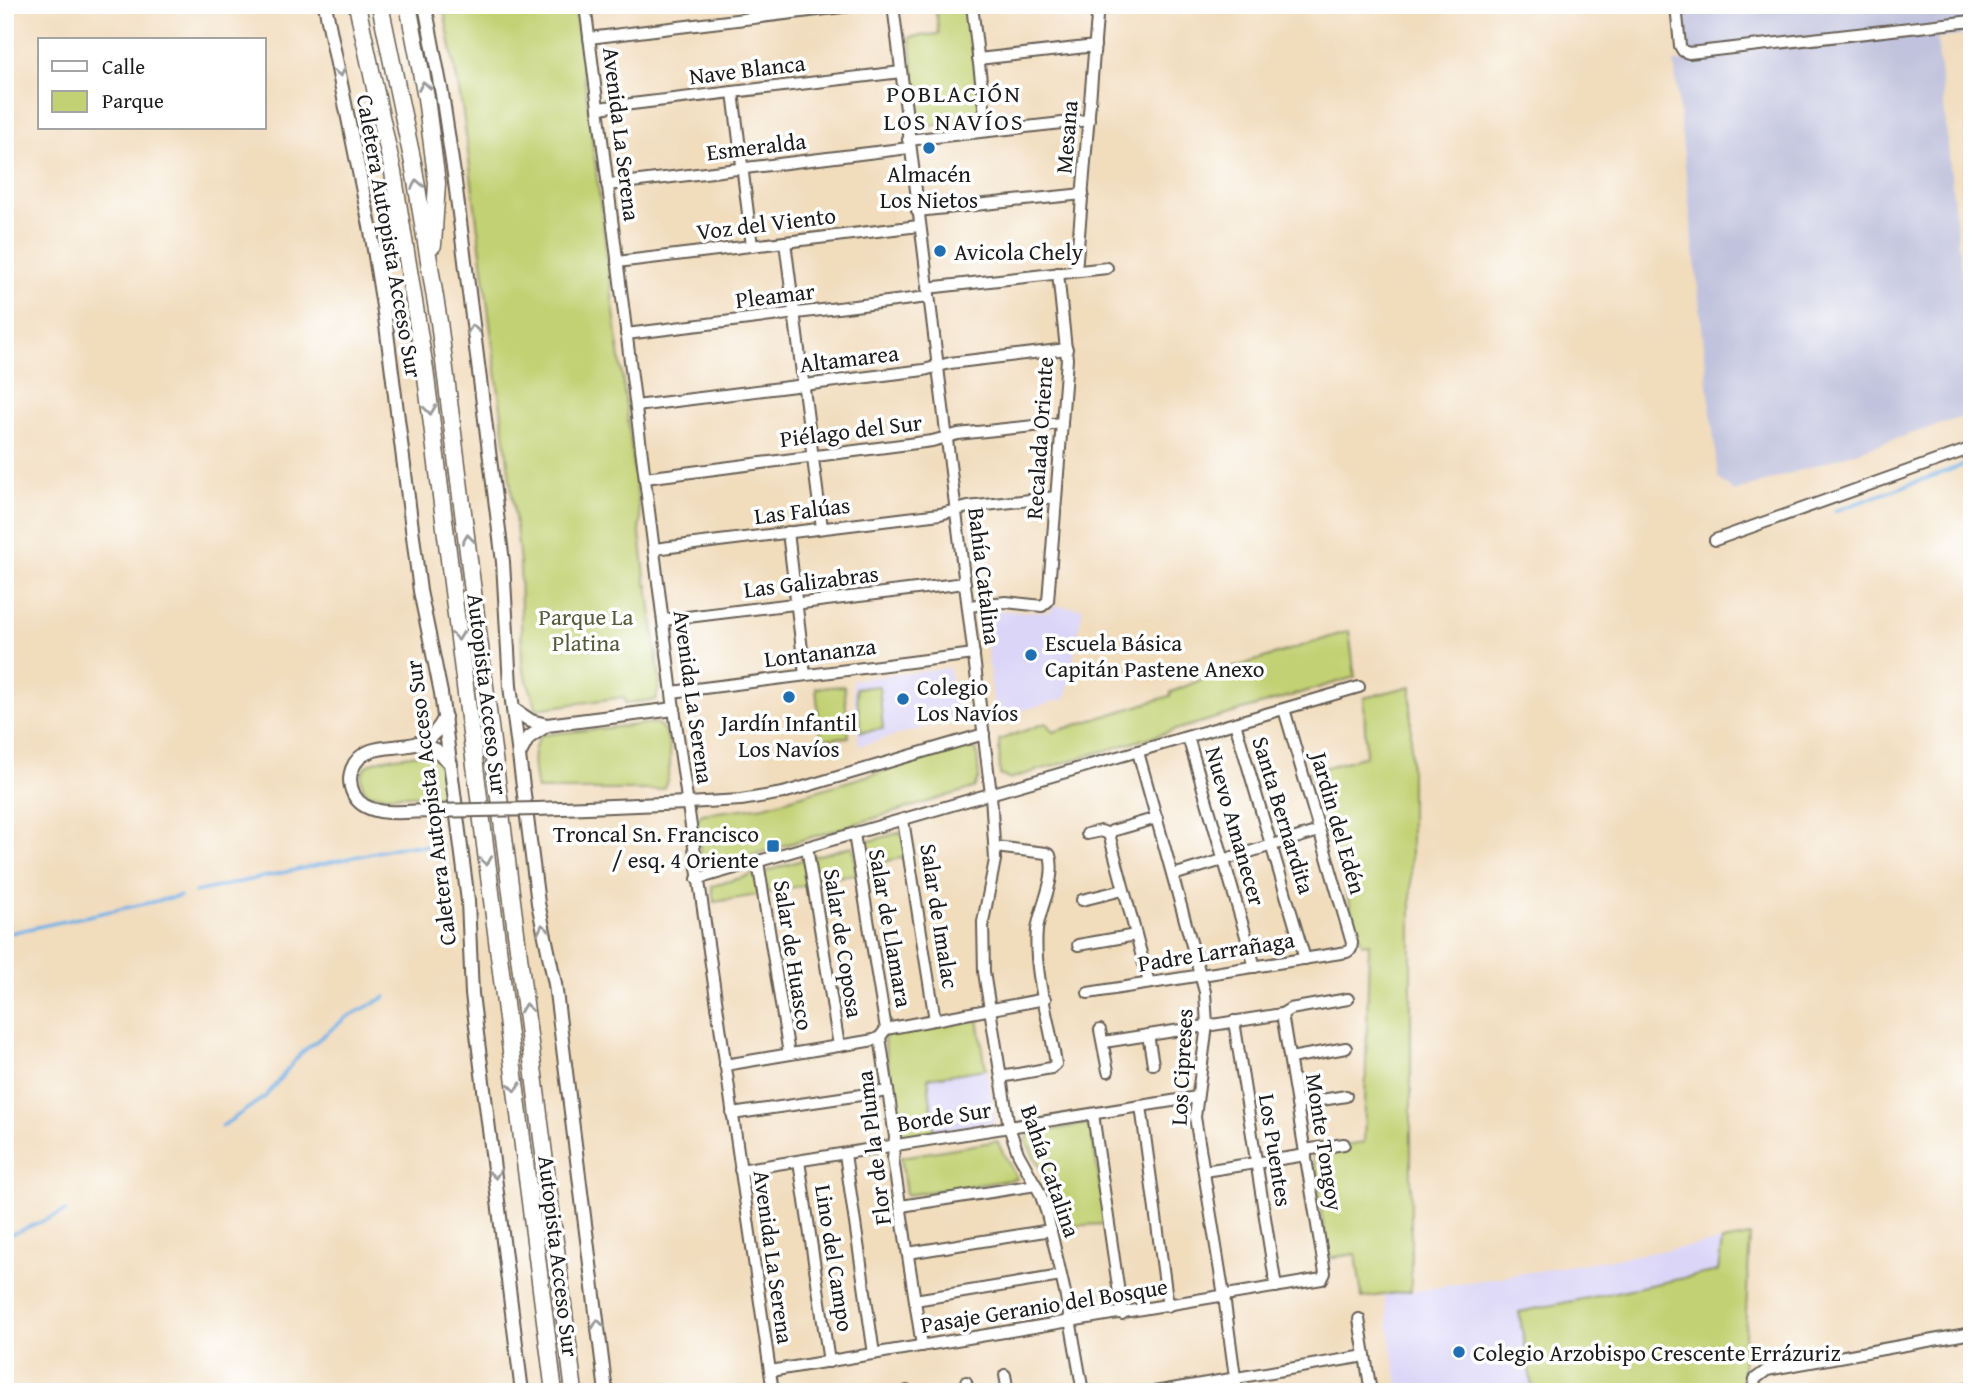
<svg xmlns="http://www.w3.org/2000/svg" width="1977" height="1397" viewBox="0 0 1977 1397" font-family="'Gentium Book Plus',serif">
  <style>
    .built { fill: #dbd6f7 }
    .industrial { fill: #c1c2dd }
    .green { fill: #c2d173; stroke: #6f7648; stroke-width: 2 }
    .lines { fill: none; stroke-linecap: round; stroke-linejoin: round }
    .stream { stroke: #74b1e6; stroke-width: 3.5 }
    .minor-casing { stroke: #675f54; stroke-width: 14 }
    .major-casing { stroke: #675f54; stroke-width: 16 }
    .highway-casing { stroke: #675f54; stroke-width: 19 }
    .minor { stroke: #fff; stroke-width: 10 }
    .major { stroke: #fff; stroke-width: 12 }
    .highway { stroke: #fff; stroke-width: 16 }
    .major-bridge-casing { stroke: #675f54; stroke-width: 16; stroke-linecap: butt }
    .major-bridge { stroke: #fff; stroke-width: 12 }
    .oneway { stroke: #999 }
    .poi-dot { fill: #1f6fb2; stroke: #fff; stroke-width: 2.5 }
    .labels { text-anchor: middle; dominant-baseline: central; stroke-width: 7; stroke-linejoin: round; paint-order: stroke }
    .street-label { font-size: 23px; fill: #1c1c1c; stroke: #fff }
    .poi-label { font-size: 23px; fill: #1c1c1c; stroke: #fff; text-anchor: start }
    .park-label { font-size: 23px; fill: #565b3a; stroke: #fff }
    .neighbourhood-label { font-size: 24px; letter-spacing: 2px; fill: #1c1c1c; stroke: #fff }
  </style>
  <rect width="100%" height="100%" fill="#fff"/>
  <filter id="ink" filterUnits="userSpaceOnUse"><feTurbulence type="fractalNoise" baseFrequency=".0143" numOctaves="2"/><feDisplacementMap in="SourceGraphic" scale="14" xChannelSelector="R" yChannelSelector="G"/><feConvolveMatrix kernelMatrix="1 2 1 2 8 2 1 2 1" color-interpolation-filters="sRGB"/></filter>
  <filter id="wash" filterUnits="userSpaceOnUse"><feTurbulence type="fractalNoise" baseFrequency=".00686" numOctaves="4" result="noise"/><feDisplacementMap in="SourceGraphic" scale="28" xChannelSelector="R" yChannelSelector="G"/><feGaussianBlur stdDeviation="1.57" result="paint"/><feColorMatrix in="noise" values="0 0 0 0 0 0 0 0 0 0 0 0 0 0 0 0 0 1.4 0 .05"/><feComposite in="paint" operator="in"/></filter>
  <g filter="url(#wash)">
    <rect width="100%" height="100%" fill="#f1dcbc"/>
    <g class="built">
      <path d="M 1052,606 L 1083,608 L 1066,698 L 995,718 L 983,610 L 1051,612 Z"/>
      <path d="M 949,668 L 956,718 L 859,746 L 852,680 Z"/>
      <path d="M 986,1069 L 995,1122 L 934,1132 L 928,1078 Z"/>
      <path d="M 1722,1241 L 1718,1271 L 1519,1312 L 1533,1392 L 1399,1392 L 1384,1296 Z"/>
    </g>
    <path class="industrial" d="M 1683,5 L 1972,5 L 1972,35 L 1937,38 L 1972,379 L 1972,414 L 1734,492 L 1718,478 L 1674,62 L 1688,61 Z"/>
    <g class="green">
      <path d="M 443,5 L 575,5 L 641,524 L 639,525 L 646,585 L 648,585 L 660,681 L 656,700 L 625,703 L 624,697 L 537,709 L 522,666 L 520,563 L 515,518 L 463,113 Z"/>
      <path d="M 935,5 L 967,5 L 982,120 L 920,127 L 910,37 L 939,34 Z"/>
      <path d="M 1349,631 L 1355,677 L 1009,779 L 1000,775 L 999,740 L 1046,723 L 1053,732 L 1170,696 L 1171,692 L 1223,671 Z"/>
      <path d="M 844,686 L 849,737 L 821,739 L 816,688 Z"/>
      <path d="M 879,686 L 883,729 L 861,732 L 856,688 Z"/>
      <path d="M 1411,686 L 1411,1291 L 1362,1298 L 1356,1254 L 1328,1258 L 1312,1151 L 1364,1143 L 1369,943 L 1362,944 L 1309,772 L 1366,756 L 1364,698 Z"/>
      <path d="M 655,723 C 675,732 672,771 664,788 L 657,790 L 537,790 C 534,772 529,751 541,735 Z"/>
      <path d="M 968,746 L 977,751 L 979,778 L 974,788 L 713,867 L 702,867 L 697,821 L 702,814 L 765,806 Z"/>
      <path d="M 421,754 L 430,755 L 437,760 L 446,795 L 379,795 L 371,794 L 364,789 C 349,756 400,757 421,754 Z"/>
      <path d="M 902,832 L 906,857 L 863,866 L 859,844 Z"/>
      <path d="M 853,846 L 856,874 L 816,880 L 811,857 Z"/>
      <path d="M 805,859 L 809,884 L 767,893 L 764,872 Z"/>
      <path d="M 755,874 L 758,895 L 714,902 L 712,886 Z"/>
      <path d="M 978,1018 L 986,1069 L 928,1078 L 934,1132 L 899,1137 L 884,1039 L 889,1032 Z"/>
      <path d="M 1086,1124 L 1091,1129 L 1106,1224 L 1061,1226 L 1048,1183 L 1026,1141 L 1029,1134 Z"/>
      <path d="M 997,1141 L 1017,1179 L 906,1195 L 901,1157 Z"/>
      <path d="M 1750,1236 L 1742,1392 L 1533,1392 L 1519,1312 L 1718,1271 L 1722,1241 Z"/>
    </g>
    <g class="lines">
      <g class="stream">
        <path d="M 1835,511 L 1972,462"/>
        <path d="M 195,892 L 404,846 L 442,846"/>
        <path d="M 5,934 L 180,896"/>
        <path d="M 221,1127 L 266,1096 L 301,1053 L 347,1017 L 386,997"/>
        <path d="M 5,1237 L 66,1211"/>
      </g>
    </g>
  </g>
  <g filter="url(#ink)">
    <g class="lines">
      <defs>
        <g id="minor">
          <path d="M 585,5 L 674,709 L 773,1392"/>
          <path d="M 893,5 L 991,794 L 995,860 L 983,922 L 984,972 L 1009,1127 L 1018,1153 L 1040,1193 L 1047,1214 L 1066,1297 L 1083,1392"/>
          <path d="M 972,5 L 987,131"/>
          <path d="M 1676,5 L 1680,46 L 1683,51 L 1689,53 L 1972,21"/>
          <path d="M 589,38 L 859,5"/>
          <path d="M 978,59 L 1095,46"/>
          <path d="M 733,92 L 752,246"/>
          <path d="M 598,108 L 901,72"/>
          <path d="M 908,140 L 1089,120"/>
          <path d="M 607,185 L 909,148"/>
          <path d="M 917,211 L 1083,194"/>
          <path d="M 785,242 L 822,528"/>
          <path d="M 617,262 L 919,226"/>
          <path d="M 1076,271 L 1098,5"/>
          <path d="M 927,288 L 1107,268"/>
          <path d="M 626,334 L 928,297"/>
          <path d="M 636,406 L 924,370 L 950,363 L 1067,349"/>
          <path d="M 645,478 L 932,441 L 958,434 L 1062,423"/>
          <path d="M 788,532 L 805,675"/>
          <path d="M 1715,540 L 1972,448"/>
          <path d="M 654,549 L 940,514 L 968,507 L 1056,497"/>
          <path d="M 968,606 L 1006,602 L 1042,606 L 1048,601 L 1067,359 L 1058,273"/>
          <path d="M 663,620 L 965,583"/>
          <path d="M 672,692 L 974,654"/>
          <path d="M 1235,723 L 1305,959"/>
          <path d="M 1188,737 L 1255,967"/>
          <path d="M 1138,752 L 1205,992 L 1207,1025 L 1195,1117 L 1224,1296 L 1237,1392"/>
          <path d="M 687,803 L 741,800 L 783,793 L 984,734"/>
          <path d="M 903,820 L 935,1020"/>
          <path d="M 854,834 L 886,1029"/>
          <path d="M 1087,834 L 1101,831 L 1109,834 L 1112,831 L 1157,818"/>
          <path d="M 1109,834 L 1149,983"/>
          <path d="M 807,847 L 839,1046"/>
          <path d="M 995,847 L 1046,853 L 1050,855 C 1057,879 1040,906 1037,930 C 1033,972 1050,1022 1056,1064 L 1051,1068 L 1001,1077"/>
          <path d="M 758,862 L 789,1054"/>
          <path d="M 1173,875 L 1319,831"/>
          <path d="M 697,879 L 1359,687"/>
          <path d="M 1082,900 L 1123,890"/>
          <path d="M 1078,945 L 1136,935"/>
          <path d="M 1088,993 L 1347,952 L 1351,949 L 1352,943 L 1284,709"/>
          <path d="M 1234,1021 L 1276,1287"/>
          <path d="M 886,1029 L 880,1037 L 895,1137 L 893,1159 L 922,1346"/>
          <path d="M 886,1029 L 1045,999"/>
          <path d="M 1100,1030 L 1108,1071"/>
          <path d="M 1148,1035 L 1153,1064"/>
          <path d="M 1104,1042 L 1282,1014 L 1290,1009 L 1348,999"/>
          <path d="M 1290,1058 L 1346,1048"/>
          <path d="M 725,1065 L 874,1040 L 880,1037"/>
          <path d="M 1297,1104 L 1346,1096"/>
          <path d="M 1141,1106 L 1168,1306"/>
          <path d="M 732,1114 L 888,1091"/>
          <path d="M 1093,1114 L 1122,1314"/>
          <path d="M 1305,1150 L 1344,1144"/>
          <path d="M 845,1154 L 874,1354"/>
          <path d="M 799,1161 L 829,1362"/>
          <path d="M 740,1170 L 1197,1097"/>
          <path d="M 1204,1171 L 1306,1155"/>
          <path d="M 901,1206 L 1036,1185"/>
          <path d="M 908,1253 L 1051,1230"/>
          <path d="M 915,1300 L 1061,1276"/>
          <path d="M 1359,1319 L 1371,1392"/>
          <path d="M 770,1371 L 1322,1279 L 1325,1273 L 1282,1014"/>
          <path d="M 1005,1375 L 1008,1392"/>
          <path d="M 966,1382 L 968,1392"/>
          <path d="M 907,1391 L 907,1392"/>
          <path d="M 1154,1392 L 1365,1356"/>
          <path d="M 1753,1392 L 1755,1379 L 1767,1370 L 1972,1333"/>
          <path d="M 1947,1392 L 1972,1387"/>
        </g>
        <g id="major">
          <path d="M 325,5 L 371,231 L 386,325 L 420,591 L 441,693 L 468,901 L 472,994 L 522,1392"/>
          <path d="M 425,5 L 442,94 L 454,174 L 503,562 L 510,686 L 538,903 L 555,984 L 606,1392"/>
          <path d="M 513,709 L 531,721 L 547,725"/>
          <path d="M 417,743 L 436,750 L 451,764"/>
          <path d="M 519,755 L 528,738 L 547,725 L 674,709"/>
          <path d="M 537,809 L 687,803"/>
          <path d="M 429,811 C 407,811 367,819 354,795 C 350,787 349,777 352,769 C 364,739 401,752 424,741 C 434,736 440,727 445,717"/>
        </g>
        <g id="highway">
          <path d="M 357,5 L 393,172 L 425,369 L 554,1392"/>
          <path d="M 380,5 L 413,163 L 439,322 L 574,1392"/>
          <path d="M 408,5 L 426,98 L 437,183 L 433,245"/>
        </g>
      </defs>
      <use href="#minor" class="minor-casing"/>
      <use href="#major" class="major-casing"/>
      <use href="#highway" class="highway-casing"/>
      <use href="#minor" class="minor"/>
      <use href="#major" class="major"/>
      <use href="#highway" class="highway"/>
      <defs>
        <path id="major-bridge" d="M 429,811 L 537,809"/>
      </defs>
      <use href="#major-bridge" class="major-bridge-casing"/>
      <use href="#major-bridge" class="major-bridge"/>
    </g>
    <defs><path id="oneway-chevron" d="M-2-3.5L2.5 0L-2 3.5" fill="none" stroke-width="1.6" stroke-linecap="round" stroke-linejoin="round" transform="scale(1.75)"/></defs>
    <g class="oneway">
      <use href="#oneway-chevron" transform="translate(340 72) rotate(78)"/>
      <use href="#oneway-chevron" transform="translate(424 86) rotate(-100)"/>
      <use href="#oneway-chevron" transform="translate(417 184) rotate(-100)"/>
      <use href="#oneway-chevron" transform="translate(473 329) rotate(-97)"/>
      <use href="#oneway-chevron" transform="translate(430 410) rotate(83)"/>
      <use href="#oneway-chevron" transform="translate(468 539) rotate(-97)"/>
      <use href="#oneway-chevron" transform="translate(458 636) rotate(83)"/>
      <use href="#oneway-chevron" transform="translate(486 861) rotate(83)"/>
      <use href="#oneway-chevron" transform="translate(543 929) rotate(-103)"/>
      <use href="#oneway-chevron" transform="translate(526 1008) rotate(-97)"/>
      <use href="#oneway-chevron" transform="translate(515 1087) rotate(83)"/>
      <use href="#oneway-chevron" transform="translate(495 1174) rotate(83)"/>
      <use href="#oneway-chevron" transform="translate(598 1324) rotate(-97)"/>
    </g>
  </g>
  <g class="poi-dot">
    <circle cx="929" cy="148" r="7"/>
    <circle cx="940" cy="251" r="7"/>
    <circle cx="1031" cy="655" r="7"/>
    <circle cx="789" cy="697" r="7"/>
    <circle cx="903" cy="699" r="7"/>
    <rect x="766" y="839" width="14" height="14" rx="3.5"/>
    <circle cx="1459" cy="1352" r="7"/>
  </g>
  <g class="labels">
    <g class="street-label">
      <text transform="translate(747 69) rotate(-7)">Nave Blanca</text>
      <text transform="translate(622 134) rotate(83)">Avenida La Serena</text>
      <text transform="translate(1066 137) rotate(-85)">Mesana</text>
      <text transform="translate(756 146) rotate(-7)">Esmeralda</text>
      <text transform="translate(766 223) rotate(-7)">Voz del Viento</text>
      <text transform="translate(390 236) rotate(80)">Caletera Autopista Acceso Sur</text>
      <text transform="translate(775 295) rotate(-7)">Pleamar</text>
      <text transform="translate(849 358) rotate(-7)">Altamarea</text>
      <text transform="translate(851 430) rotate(-7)">Piélago del Sur</text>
      <text transform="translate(1039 438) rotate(-86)">Recalada Oriente</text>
      <text transform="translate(802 510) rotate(-7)">Las Falúas</text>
      <text transform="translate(985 576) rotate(83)">Bahía Catalina</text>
      <text transform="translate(811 581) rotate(-7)">Las Galizabras</text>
      <text transform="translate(820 652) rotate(-7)">Lontananza</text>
      <text transform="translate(488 694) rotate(83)">Autopista Acceso Sur</text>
      <text transform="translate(694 697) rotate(82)">Avenida La Serena</text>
      <text transform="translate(430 803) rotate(-97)">Caletera Autopista Acceso Sur</text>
      <text transform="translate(1284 815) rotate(73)">Santa Bernardita</text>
      <text transform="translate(1339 823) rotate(74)">Jardin del Edén</text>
      <text transform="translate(1236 826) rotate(74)">Nuevo Amanecer</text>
      <text transform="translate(940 916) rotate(81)">Salar de Imalac</text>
      <text transform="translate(891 928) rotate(80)">Salar de Llamara</text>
      <text transform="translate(844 943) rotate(81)">Salar de Coposa</text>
      <text transform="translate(1216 951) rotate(-9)">Padre Larrañaga</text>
      <text transform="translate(794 955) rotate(81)">Salar de Huasco</text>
      <text transform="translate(1181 1067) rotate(-87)">Los Cipreses</text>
      <text transform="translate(944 1116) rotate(-9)">Borde Sur</text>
      <text transform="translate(1325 1142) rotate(81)">Monte Tongoy</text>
      <text transform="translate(873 1148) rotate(-97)">Flor de la Pluma</text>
      <text transform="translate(1276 1150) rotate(81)">Los Puentes</text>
      <text transform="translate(1051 1171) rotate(71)">Bahía Catalina</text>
      <text transform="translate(559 1256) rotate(83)">Autopista Acceso Sur</text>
      <text transform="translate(774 1257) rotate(82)">Avenida La Serena</text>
      <text transform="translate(835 1258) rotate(81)">Lino del Campo</text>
      <text transform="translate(1044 1305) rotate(-9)">Pasaje Geranio del Bosque</text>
    </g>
    <g class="poi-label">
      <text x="929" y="173" text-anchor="middle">Almacén<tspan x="929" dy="26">Los Nietos</tspan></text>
      <text x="954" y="251">Avicola Chely</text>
      <text x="1045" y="642">Escuela Básica<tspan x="1045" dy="26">Capitán Pastene Anexo</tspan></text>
      <text x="917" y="686">Colegio<tspan x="917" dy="26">Los Navíos</tspan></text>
      <text x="789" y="722" text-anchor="middle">Jardín Infantil<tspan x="789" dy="26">Los Navíos</tspan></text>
      <text x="759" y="833" text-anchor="end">Troncal Sn. Francisco<tspan x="759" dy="26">/ esq. 4 Oriente</tspan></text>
      <text x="1473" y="1352">Colegio Arzobispo Crescente Errázuriz</text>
    </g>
    <g class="park-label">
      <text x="586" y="616">Parque La<tspan x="586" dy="26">Platina</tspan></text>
    </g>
    <g class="neighbourhood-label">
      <text x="954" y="93">POBLACIÓN<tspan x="954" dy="28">LOS NAVÍOS</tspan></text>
    </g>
  </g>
  <rect width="1977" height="1397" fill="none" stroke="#fff" stroke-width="28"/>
  <rect x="38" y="38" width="228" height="91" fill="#ffffff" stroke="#a4a4a4" stroke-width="2"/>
  <rect x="52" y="61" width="35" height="10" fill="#ffffff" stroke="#a4a4a4" stroke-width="2"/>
  <text x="102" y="74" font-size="21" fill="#1c1c1c">Calle</text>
  <rect x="52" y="91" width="35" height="21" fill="#c2d173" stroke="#a4a4a4" stroke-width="2"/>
  <text x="102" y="108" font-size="21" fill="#1c1c1c">Parque</text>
</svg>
